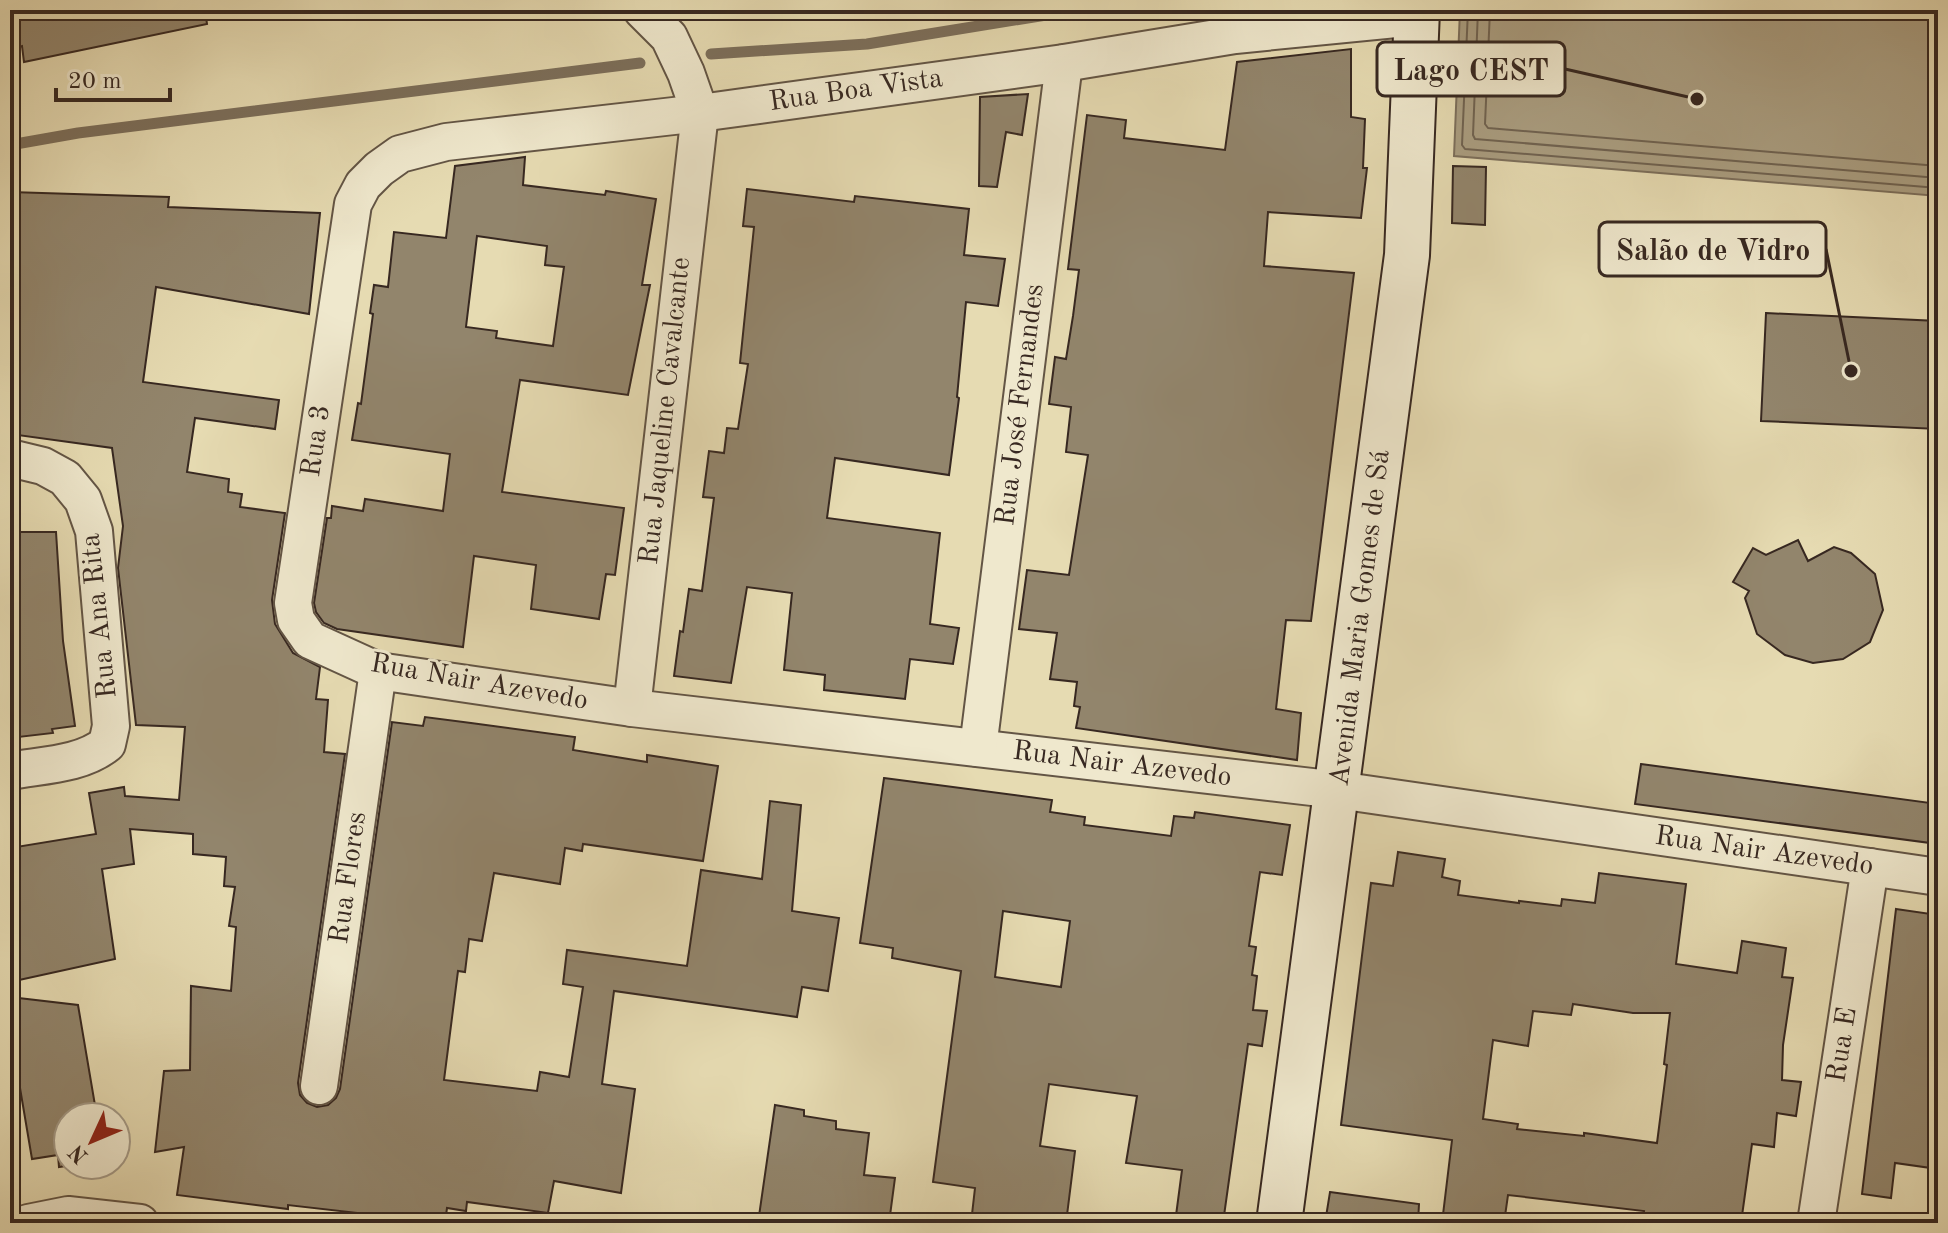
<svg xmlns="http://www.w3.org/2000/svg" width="1948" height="1233" viewBox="0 0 1948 1233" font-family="'Old Standard TT',serif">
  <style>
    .water { fill: #aa9e81; stroke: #7c6f5b; stroke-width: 2 }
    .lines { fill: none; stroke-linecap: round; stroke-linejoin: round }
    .shore { stroke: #706351; stroke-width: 2 }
    .stream { stroke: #7c6f5b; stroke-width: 11 }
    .building { fill: #92856c; stroke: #372821; stroke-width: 2; fill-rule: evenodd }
    .street-casing { stroke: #635545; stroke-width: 40 }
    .secondary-casing { stroke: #372821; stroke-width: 48 }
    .street { stroke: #efe8cd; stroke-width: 36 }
    .secondary { stroke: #efe8cd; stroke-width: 44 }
    .labels { text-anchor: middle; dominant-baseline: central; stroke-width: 6; stroke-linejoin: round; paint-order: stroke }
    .street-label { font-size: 28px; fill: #372821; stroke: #efe8cd }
    .leader { fill: none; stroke: #372821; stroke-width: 3 }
    .callout-dot { fill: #372821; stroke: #efe8cd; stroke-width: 3 }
    .callout { fill: #efe8cd; stroke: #372821; stroke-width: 3 }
    .callout-label { font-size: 30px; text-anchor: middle; font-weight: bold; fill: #372821 }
  </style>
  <rect width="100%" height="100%" fill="#e6dbb2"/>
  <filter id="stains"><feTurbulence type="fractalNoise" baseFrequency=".0025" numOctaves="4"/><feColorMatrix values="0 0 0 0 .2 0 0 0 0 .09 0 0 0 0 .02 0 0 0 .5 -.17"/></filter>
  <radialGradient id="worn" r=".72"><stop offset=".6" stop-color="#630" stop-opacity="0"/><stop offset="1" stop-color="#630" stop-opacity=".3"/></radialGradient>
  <path class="water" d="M 1460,10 L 1938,10 L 1938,196 L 1454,156 Z"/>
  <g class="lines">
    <g class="shore">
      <path d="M 1468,10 L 1462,145 L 1465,149 L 1938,188"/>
      <path d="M 1478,10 L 1473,135 L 1475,139 L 1938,178"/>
      <path d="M 1490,10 L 1485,124 L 1488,128 L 1938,166"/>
    </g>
    <g class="stream">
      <path d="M 711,54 L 867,44 L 1077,10"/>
      <path d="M 10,145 L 78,133 L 640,63"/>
    </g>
  </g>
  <g class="building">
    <path d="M 10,10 L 205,10 L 207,24 L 24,62 L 22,46 L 10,50 Z"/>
    <path d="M 1351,49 L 1351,117 L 1365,119 L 1363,168 L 1367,168 L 1361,218 L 1268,212 L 1264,266 L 1354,273 L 1311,621 L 1286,620 L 1276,709 L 1301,713 L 1297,760 L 1076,728 L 1080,707 L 1074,706 L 1077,682 L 1050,679 L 1057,633 L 1019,629 L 1027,570 L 1069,575 L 1088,455 L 1066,452 L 1071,407 L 1049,404 L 1055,357 L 1066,359 L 1073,316 L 1079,270 L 1068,269 L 1087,115 L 1126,120 L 1124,138 L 1225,150 L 1237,62 Z"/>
    <path d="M 1028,94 L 1022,135 L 1006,132 L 997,187 L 979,186 L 980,97 Z"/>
    <path d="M 525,157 L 523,185 L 605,195 L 606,191 L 656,199 L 642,285 L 650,285 L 628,395 L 520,380 L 502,492 L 624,508 L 615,575 L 606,574 L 599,619 L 531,609 L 536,565 L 474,556 L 463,647 L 337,629 L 324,623 L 316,612 L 314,603 L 327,518 L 331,518 L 332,506 L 363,511 L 365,499 L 443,511 L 450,454 L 352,440 L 358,403 L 361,404 L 373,314 L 370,313 L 374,285 L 388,287 L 394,232 L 446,238 L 455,166 ZM 477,236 L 547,246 L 545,265 L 564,267 L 553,346 L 496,338 L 497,331 L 466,327 Z"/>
    <path d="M 1453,166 L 1486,167 L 1485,225 L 1452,223 Z"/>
    <path d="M 747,189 L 854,202 L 855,196 L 969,209 L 964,255 L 1005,259 L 998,306 L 966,302 L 957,397 L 959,398 L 949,475 L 835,458 L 827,518 L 940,533 L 930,624 L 959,628 L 953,664 L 910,659 L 905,699 L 824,690 L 825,675 L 784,670 L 792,593 L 747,587 L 731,683 L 674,676 L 680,631 L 683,632 L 689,589 L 702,591 L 714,498 L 703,497 L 709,451 L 724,453 L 727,428 L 738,429 L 748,364 L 740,363 L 754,227 L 743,226 Z"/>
    <path d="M 10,192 L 169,197 L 168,207 L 320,213 L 309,314 L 156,287 L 143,382 L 279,400 L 275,429 L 195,418 L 187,472 L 229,479 L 228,492 L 242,494 L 240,507 L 285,513 L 272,600 L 275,624 L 293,653 L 320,667 L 316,699 L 328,700 L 324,752 L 345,754 L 298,1083 L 300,1095 L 307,1103 L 317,1107 L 328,1105 L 336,1098 L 340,1089 L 392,722 L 423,726 L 425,717 L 471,723 L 575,737 L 573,750 L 647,762 L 647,755 L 718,766 L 703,861 L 583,844 L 582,851 L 565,848 L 560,884 L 494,873 L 482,941 L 469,939 L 465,972 L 458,971 L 444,1080 L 537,1091 L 540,1072 L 569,1077 L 583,987 L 563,984 L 567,950 L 687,966 L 701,870 L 762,879 L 770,801 L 801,805 L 792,911 L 839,918 L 828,991 L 802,987 L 797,1017 L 614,991 L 602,1084 L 635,1089 L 621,1193 L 554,1181 L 548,1213 L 467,1202 L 466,1211 L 447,1208 L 445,1223 L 288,1205 L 288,1209 L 177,1195 L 184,1147 L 155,1152 L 164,1071 L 190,1070 L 191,986 L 231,991 L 236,927 L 229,926 L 235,887 L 224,886 L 226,857 L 193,854 L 193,834 L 130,829 L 134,864 L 102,869 L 115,959 L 10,982 L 10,848 L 96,834 L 89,793 L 124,787 L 125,796 L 179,800 L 185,727 L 136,725 L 118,568 L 123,526 L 112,448 L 10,434 Z"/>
    <path d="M 1766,313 L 1938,321 L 1938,429 L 1761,421 Z"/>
    <path d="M 10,532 L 56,532 L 63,641 L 75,726 L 52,729 L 53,733 L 10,738 Z"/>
    <path d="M 1798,540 L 1808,561 L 1834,547 L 1851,553 L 1875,574 L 1883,610 L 1870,642 L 1843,659 L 1813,663 L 1785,655 L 1757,634 L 1745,598 L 1749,591 L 1733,582 L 1753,548 L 1766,555 Z"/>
    <path d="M 1641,764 L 1938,804 L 1938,844 L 1635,804 Z"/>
    <path d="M 884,778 L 1052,800 L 1050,812 L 1085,817 L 1084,825 L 1171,836 L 1174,816 L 1194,818 L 1195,812 L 1290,825 L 1282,875 L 1260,872 L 1249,946 L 1256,947 L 1252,975 L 1257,976 L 1253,1010 L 1267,1011 L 1262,1046 L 1248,1044 L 1223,1223 L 1175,1223 L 1182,1170 L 1126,1163 L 1137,1096 L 1049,1084 L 1040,1146 L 1075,1151 L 1066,1223 L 971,1223 L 975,1188 L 933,1182 L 961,971 L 892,958 L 893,948 L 860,943 ZM 1003,911 L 1070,921 L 1061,987 L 995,977 Z"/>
    <path d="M 1398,852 L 1445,859 L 1442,877 L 1460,881 L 1458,895 L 1519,903 L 1519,901 L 1561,906 L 1562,899 L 1595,903 L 1599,873 L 1686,884 L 1676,964 L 1737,973 L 1742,941 L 1786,948 L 1782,977 L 1793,978 L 1783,1045 L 1782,1080 L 1801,1082 L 1796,1116 L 1777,1113 L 1774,1147 L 1752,1144 L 1741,1223 L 1642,1223 L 1644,1211 L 1508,1195 L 1504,1223 L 1442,1223 L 1452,1140 L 1341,1125 L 1371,883 L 1393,886 ZM 1573,1004 L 1633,1013 L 1670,1013 L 1664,1064 L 1667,1065 L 1657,1143 L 1584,1133 L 1584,1136 L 1517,1129 L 1518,1124 L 1483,1119 L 1493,1040 L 1528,1046 L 1533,1011 L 1571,1015 Z"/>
    <path d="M 1896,909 L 1938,915 L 1938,1169 L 1895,1163 L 1891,1198 L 1862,1194 Z"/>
    <path d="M 10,997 L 78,1005 L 97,1117 L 68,1117 L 68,1165 L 72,1165 L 59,1167 L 58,1155 L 32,1159 L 10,1029 Z"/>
    <path d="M 775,1105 L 804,1110 L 804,1116 L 836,1121 L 836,1129 L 869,1133 L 864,1175 L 895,1178 L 889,1223 L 758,1223 Z"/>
    <path d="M 1330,1192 L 1419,1204 L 1418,1223 L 1325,1223 Z"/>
  </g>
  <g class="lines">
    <defs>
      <g id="street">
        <path d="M 1416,17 L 1235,35 L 1064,63 L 700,113 L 446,142 L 400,154 L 379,169 L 363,185 L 353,204 L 293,603 L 296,620 L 310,640 L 378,671 L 632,708 L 1338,790 L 1938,877"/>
        <path d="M 10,458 L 43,466 L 65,478 L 83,500 L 94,531 L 111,726 L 107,744 C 81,765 42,765 10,771"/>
        <path d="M 632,708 L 700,113 L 686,73 L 669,37 L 642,10"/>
        <path d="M 978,748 L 1064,63"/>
        <path d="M 319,1086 L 378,671"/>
        <path d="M 28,1223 L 68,1215 L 140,1223"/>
        <path d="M 1816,1223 L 1870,867"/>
      </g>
      <path id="secondary" d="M 1279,1223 L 1407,255 L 1417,10"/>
    </defs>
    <use href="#street" class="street-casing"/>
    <use href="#secondary" class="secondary-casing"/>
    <use href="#street" class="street"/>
    <use href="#secondary" class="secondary"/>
  </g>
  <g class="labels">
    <g class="street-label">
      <text transform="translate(856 91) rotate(-8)">Rua Boa Vista</text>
      <text transform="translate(1021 405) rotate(-83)">Rua José Fernandes</text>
      <text transform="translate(666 411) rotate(-84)">Rua Jaqueline Cavalcante</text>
      <text transform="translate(317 441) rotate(-82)">Rua 3</text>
      <text transform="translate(100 616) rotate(-96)">Rua Ana Rita</text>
      <text transform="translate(1361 618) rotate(-83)">Avenida Maria Gomes de Sá</text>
      <text transform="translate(479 683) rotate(10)">Rua Nair Azevedo</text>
      <text transform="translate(1122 765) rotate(7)">Rua Nair Azevedo</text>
      <text transform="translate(1764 852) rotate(8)">Rua Nair Azevedo</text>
      <text transform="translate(349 878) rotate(-82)">Rua Flores</text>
      <text transform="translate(1843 1045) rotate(-81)">Rua E</text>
    </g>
  </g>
  <path class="leader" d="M1697 99L1565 69M1851 371L1826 249"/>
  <g class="callout-dot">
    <circle cx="1697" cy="99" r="8"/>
    <circle cx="1851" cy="371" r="8"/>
  </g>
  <g class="callout">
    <rect x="1377" y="42" width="188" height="54" rx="8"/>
    <rect x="1599" y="222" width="227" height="54" rx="8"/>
  </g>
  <g class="callout-label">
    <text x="1471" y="80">Lago CEST</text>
    <text x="1713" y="260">Salão de Vidro</text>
  </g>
  <rect width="1948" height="1233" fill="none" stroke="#e6dbb2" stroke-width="40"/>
  <rect x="12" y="12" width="1924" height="1209" fill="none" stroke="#372821" stroke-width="4"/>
  <rect x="20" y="20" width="1908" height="1193" fill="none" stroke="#372821" stroke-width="2"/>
  <g transform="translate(92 1141) rotate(226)"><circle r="38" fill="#efe8cd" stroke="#a59b88" stroke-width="2"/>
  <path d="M0-6L14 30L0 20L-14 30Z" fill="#8f2418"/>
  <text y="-12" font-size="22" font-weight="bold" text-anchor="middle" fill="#372821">N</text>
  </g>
  <path d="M56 88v12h114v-12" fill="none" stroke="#372821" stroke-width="4"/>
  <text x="68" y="88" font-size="24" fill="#372821" stroke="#efe8cd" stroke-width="6" paint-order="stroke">20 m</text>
  <rect width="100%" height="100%" filter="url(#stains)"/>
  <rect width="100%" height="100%" fill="url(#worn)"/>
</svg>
